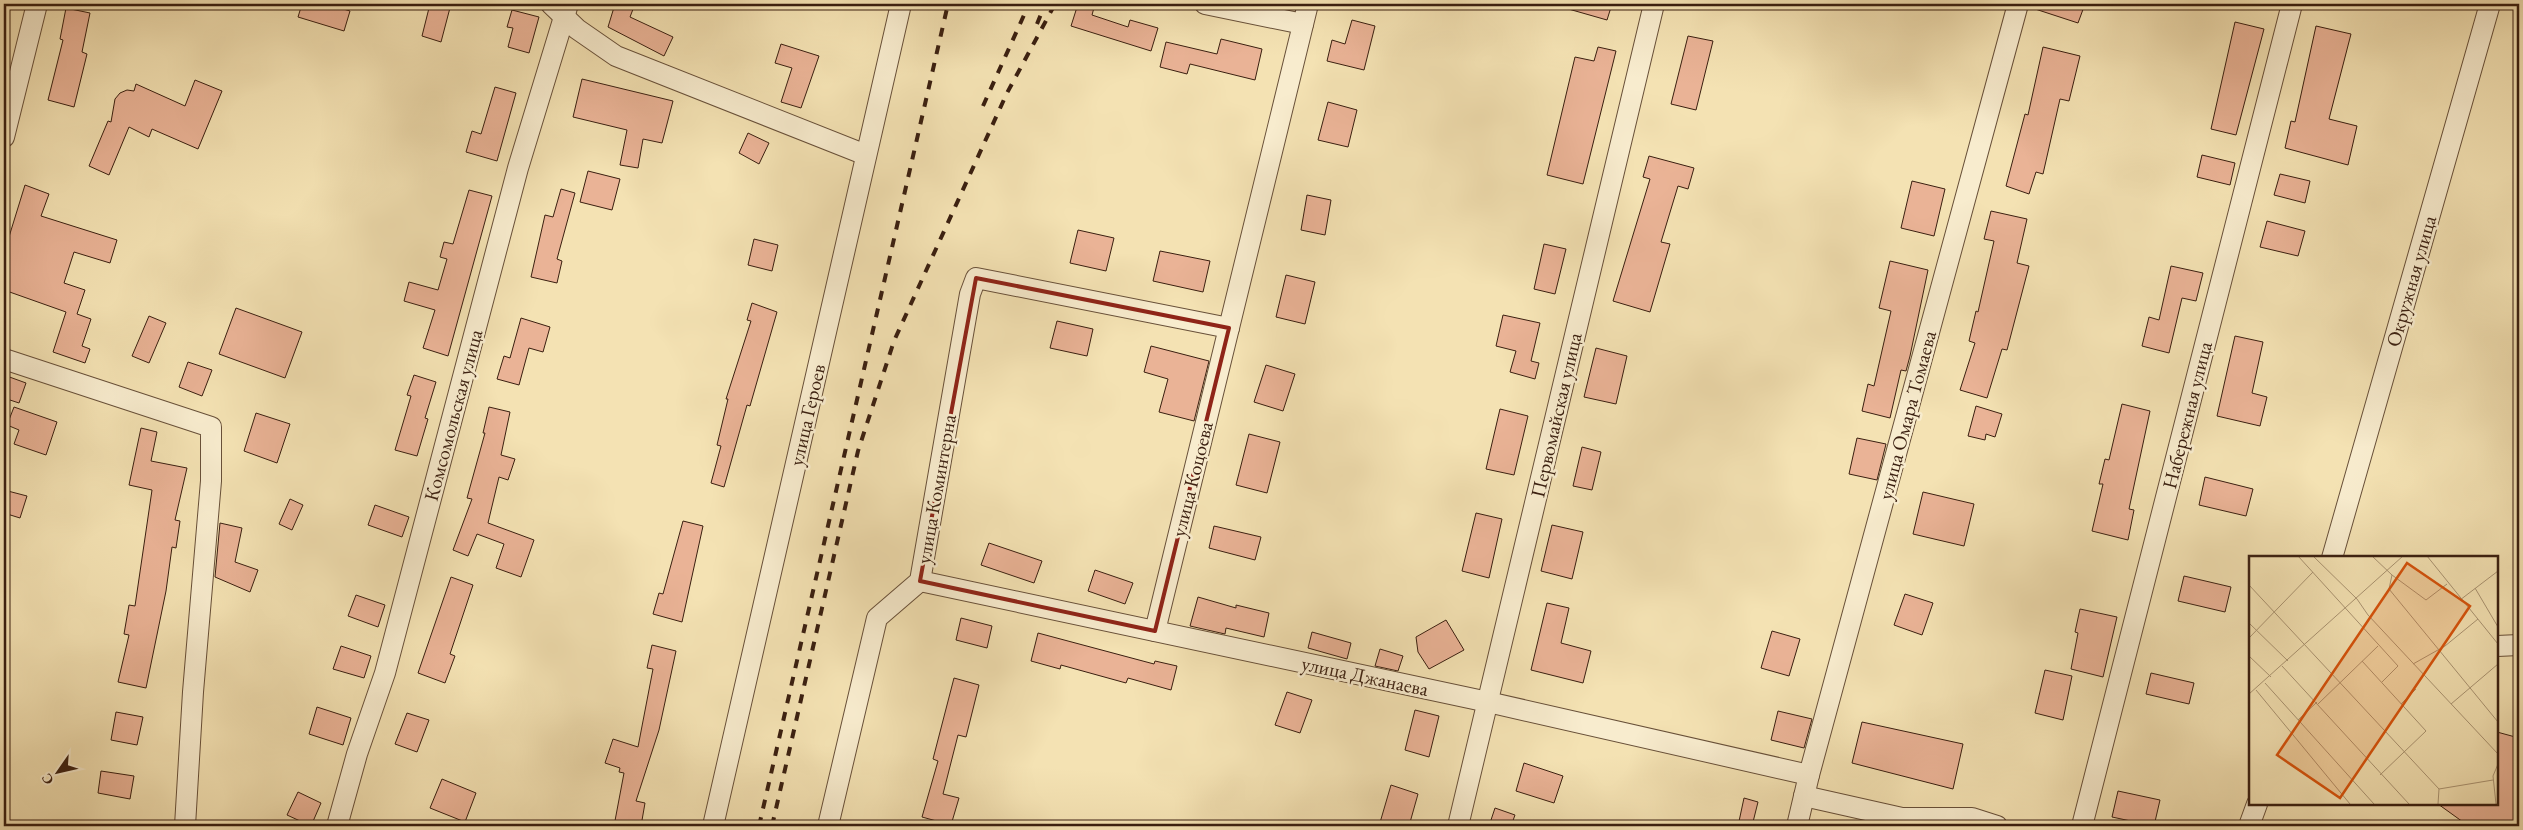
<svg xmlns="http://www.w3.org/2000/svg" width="2523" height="830" viewBox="0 0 2523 830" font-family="'EB Garamond',serif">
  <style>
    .building { fill: #eab396; stroke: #3a1f10 }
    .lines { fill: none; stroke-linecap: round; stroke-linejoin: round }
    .minor-casing { stroke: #685039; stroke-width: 22 }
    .minor { stroke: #f8ecce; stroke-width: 20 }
    .rail { stroke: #3a1f10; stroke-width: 4; stroke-dasharray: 9 9; stroke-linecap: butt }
    .marked { fill: none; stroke: #8f2418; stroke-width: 4; stroke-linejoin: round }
    .labels { text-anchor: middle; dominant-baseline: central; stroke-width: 5; stroke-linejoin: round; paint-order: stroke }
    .street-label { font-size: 20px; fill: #3a1f10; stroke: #f8ecce }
    .inset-road { fill: none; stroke: #aa9472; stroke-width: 1 }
    .view { fill: #d7530c; fill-opacity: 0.15; stroke: #d7530c; stroke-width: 2.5 }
    .inset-edge { fill: none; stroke: #3a1f10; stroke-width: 2.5 }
  </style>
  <rect width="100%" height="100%" fill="#f4e2b3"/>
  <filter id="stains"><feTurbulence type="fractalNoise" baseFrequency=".004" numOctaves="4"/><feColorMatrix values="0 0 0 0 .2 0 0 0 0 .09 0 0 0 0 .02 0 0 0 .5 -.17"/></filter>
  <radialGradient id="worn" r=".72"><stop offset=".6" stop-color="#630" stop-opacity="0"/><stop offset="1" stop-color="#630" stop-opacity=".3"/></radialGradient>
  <g class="building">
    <path d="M 302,4 L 327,4 L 350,11 L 344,31 L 298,17 Z"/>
    <path d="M 430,4 L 451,4 L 441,42 L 422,36 Z"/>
    <path d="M 615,4 L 635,4 L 630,17 L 673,37 L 664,56 L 608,27 Z"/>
    <path d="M 1078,4 L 1095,4 L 1092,15 L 1128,27 L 1130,20 L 1158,28 L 1151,51 L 1071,26 Z"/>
    <path d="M 1566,4 L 1612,4 L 1607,20 L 1565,8 Z"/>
    <path d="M 2030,4 L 2085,4 L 2078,23 L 2029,7 Z"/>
    <path d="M 66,8 L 90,13 L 82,52 L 87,54 L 74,107 L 48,100 L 63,40 L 60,39 Z"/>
    <path d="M 512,10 L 539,17 L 529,53 L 508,47 L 513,28 L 507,27 Z"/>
    <path d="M 1352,20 L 1375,26 L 1364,70 L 1327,61 L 1332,40 L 1345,44 Z"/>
    <path d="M 2235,22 L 2264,29 L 2236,135 L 2211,129 Z"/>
    <path d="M 2316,26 L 2351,34 L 2329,119 L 2357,126 L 2348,165 L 2285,148 L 2291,121 L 2295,122 Z"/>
    <path d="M 1688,36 L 1713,41 L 1696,110 L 1671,104 Z"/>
    <path d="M 1221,39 L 1262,49 L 1255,80 L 1190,64 L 1187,74 L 1160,67 L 1166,42 L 1217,54 Z"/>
    <path d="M 781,44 L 819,56 L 801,108 L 781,102 L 792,68 L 775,63 Z"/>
    <path d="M 1598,47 L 1616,51 L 1583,184 L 1547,175 L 1575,57 L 1594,61 Z"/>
    <path d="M 2043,47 L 2080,56 L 2069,101 L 2060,99 L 2043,174 L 2036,172 L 2029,194 L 2006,186 L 2025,114 L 2028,115 Z"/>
    <path d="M 582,79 L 673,101 L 662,143 L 643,139 L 638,168 L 620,165 L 627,130 L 573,117 Z"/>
    <path d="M 195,80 L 222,91 L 198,149 L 152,129 L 149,137 L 129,127 L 109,175 L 89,166 L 108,121 L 111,122 L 115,99 L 120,93 L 127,90 L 134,91 L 136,84 L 185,106 Z"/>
    <path d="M 495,87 L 516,93 L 497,161 L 466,152 L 472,131 L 481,134 Z"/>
    <path d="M 1328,102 L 1357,110 L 1348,147 L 1318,140 Z"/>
    <path d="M 748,133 L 769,143 L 759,164 L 739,153 Z"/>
    <path d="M 2202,155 L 2235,163 L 2230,185 L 2197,177 Z"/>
    <path d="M 1649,156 L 1694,168 L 1688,189 L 1678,186 L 1661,242 L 1670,244 L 1650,312 L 1613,301 L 1650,179 L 1643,177 Z"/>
    <path d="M 588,171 L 620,179 L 612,210 L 580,202 Z"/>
    <path d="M 2280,174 L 2310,181 L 2305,203 L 2274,195 Z"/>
    <path d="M 1912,181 L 1945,189 L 1934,236 L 1901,228 Z"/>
    <path d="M 25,185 L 49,194 L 41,216 L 117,240 L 110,263 L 74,252 L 64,283 L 85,290 L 77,314 L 91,319 L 82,346 L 90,349 L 85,363 L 53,352 L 66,312 L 4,290 L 4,253 Z"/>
    <path d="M 561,189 L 575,193 L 557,259 L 562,261 L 557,283 L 531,277 L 545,215 L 553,217 Z"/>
    <path d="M 469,190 L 492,196 L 448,356 L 423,348 L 435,310 L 404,301 L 409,282 L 438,290 L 447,259 L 440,257 L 444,242 L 453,244 Z"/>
    <path d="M 1307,195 L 1331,200 L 1325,235 L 1301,230 Z"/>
    <path d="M 1991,211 L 2027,219 L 2017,263 L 2029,266 L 2007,350 L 2002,349 L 1987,398 L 1960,390 L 1975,343 L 1969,341 L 1976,311 L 1978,312 L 1994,241 L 1984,239 Z"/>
    <path d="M 2267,221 L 2305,231 L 2298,256 L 2260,247 Z"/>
    <path d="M 1078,230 L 1114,238 L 1106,271 L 1070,263 Z"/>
    <path d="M 754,239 L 778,245 L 772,271 L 748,265 Z"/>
    <path d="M 1544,244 L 1566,249 L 1555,294 L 1534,289 Z"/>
    <path d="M 1160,251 L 1210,261 L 1203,292 L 1153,281 Z"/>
    <path d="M 1890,261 L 1928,270 L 1910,356 L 1906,371 L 1901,370 L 1890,418 L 1862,411 L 1868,384 L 1874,386 L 1891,311 L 1879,308 Z"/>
    <path d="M 2171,266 L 2203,273 L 2196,301 L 2182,298 L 2169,353 L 2142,346 L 2149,317 L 2159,320 Z"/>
    <path d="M 1286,275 L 1315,282 L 1305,324 L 1276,317 Z"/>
    <path d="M 752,303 L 777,312 L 750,406 L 747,405 L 724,487 L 711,483 L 721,446 L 717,445 L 728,399 L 726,399 L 751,321 L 747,320 Z"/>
    <path d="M 236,308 L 302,332 L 285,378 L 219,354 Z"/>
    <path d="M 1503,315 L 1540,323 L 1531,361 L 1539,363 L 1535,379 L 1510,372 L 1516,351 L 1496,346 Z"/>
    <path d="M 149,316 L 166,323 L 149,363 L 132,356 Z"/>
    <path d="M 521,318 L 550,327 L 543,352 L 529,348 L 519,385 L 497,379 L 504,356 L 510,358 Z"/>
    <path d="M 1057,321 L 1093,329 L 1087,356 L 1050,348 Z"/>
    <path d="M 2235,336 L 2263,342 L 2252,393 L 2267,397 L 2260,426 L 2217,416 Z"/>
    <path d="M 1151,346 L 1209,361 L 1194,421 L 1159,412 L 1168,379 L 1144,372 Z"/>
    <path d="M 1596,348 L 1627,356 L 1616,404 L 1584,397 Z"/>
    <path d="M 188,362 L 212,370 L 202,396 L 179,387 Z"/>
    <path d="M 1266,365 L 1295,374 L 1283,411 L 1254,402 Z"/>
    <path d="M 4,375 L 26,383 L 19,403 L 4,398 Z"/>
    <path d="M 414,375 L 436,382 L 425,418 L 428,419 L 417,456 L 395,450 L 411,396 L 407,395 Z"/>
    <path d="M 2122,404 L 2150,411 L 2129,509 L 2134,510 L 2128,540 L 2092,531 L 2103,484 L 2099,484 L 2105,459 L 2109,460 Z"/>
    <path d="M 1976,406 L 2002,414 L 1995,437 L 1986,434 L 1985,440 L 1968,436 Z"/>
    <path d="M 14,407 L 57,422 L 46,455 L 14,444 L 19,430 L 7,425 Z"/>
    <path d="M 489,407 L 510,412 L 501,455 L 515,459 L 508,480 L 499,477 L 488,523 L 534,540 L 521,577 L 496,568 L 504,544 L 477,534 L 468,556 L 453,550 L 472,499 L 467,498 L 485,433 L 483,433 Z"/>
    <path d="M 1500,409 L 1528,416 L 1514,475 L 1486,469 Z"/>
    <path d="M 256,413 L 290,424 L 277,463 L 244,451 Z"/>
    <path d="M 141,428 L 157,432 L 151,461 L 187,468 L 175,520 L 180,521 L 176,548 L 172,547 L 166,591 L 146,688 L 118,682 L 129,635 L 124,634 L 129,605 L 135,606 L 152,490 L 129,485 Z"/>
    <path d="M 1249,434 L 1280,442 L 1267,493 L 1236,485 Z"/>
    <path d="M 1857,438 L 1886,444 L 1877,480 L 1849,474 Z"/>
    <path d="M 1582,447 L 1601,452 L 1592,490 L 1573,486 Z"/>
    <path d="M 2205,477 L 2253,489 L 2246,516 L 2199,505 Z"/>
    <path d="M 4,490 L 27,496 L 20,518 L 4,513 Z"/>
    <path d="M 1923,492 L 1974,504 L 1964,546 L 1913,534 Z"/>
    <path d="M 290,499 L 303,505 L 292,530 L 279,524 Z"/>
    <path d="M 375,505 L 409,517 L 402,537 L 368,525 Z"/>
    <path d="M 1476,513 L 1502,519 L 1489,578 L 1462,571 Z"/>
    <path d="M 683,521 L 703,526 L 682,622 L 653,614 L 659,593 L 663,594 Z"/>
    <path d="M 220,523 L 242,528 L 235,562 L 258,570 L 250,592 L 215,577 Z"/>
    <path d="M 1552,525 L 1583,532 L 1572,579 L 1541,571 Z"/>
    <path d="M 1214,526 L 1261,537 L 1255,560 L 1209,548 Z"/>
    <path d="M 989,543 L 1042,561 L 1034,583 L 981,565 Z"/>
    <path d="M 1095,570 L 1133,583 L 1125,604 L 1088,591 Z"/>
    <path d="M 2184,576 L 2231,587 L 2225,612 L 2178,601 Z"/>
    <path d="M 451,577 L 473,585 L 450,654 L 455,656 L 445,683 L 418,673 Z"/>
    <path d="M 1905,594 L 1933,603 L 1922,635 L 1894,625 Z"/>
    <path d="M 356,595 L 385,605 L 378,627 L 348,616 Z"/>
    <path d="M 1198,597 L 1236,608 L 1236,605 L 1269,613 L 1264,637 L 1226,628 L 1225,634 L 1190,626 Z"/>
    <path d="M 1547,603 L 1569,608 L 1561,643 L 1591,651 L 1583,683 L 1531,670 Z"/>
    <path d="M 2080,609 L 2117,617 L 2103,677 L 2071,669 L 2078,633 L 2075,632 Z"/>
    <path d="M 961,618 L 992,626 L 987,648 L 956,640 Z"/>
    <path d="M 1446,620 L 1464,650 L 1429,669 L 1418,652 L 1416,637 Z"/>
    <path d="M 1772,631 L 1800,639 L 1789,676 L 1761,668 Z"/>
    <path d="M 1312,632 L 1351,643 L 1347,659 L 1308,648 Z"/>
    <path d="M 1038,633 L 1154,664 L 1155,661 L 1177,666 L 1171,690 L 1128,678 L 1126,683 L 1061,665 L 1060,669 L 1031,661 Z"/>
    <path d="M 652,645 L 676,651 L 659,730 L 636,801 L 645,803 L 641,826 L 614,826 L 624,773 L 619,772 L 620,768 L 605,763 L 613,739 L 638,747 L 653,669 L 647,668 Z"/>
    <path d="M 341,646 L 371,656 L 364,678 L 333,669 Z"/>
    <path d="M 1380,649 L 1403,656 L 1398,671 L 1375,666 Z"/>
    <path d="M 2045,670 L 2072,676 L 2063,720 L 2035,713 Z"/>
    <path d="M 2151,673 L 2194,683 L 2189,704 L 2146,694 Z"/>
    <path d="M 954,678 L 979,685 L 966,737 L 958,735 L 943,794 L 959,798 L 951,825 L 922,817 L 938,761 L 933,759 Z"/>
    <path d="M 1287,692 L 1312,700 L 1300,733 L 1275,725 Z"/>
    <path d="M 317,707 L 351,718 L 343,745 L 309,734 Z"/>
    <path d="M 1415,710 L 1439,716 L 1429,757 L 1405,750 Z"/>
    <path d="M 1778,711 L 1812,719 L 1804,748 L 1771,740 Z"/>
    <path d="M 116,712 L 143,717 L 137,745 L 111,740 Z"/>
    <path d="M 407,713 L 429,720 L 417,752 L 395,744 Z"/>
    <path d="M 1862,722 L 1963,744 L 1953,789 L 1852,763 Z"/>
    <path d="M 2497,732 L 2519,738 L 2519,826 L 2462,826 L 2463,822 L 2438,804 L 2497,804 Z"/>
    <path d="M 1524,763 L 1563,776 L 1554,803 L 1516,791 Z"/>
    <path d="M 101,771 L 134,776 L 130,799 L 98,793 Z"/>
    <path d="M 442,779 L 476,793 L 465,822 L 430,808 Z"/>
    <path d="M 1391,785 L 1418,794 L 1409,826 L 1379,826 Z"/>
    <path d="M 2118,791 L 2160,800 L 2154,826 L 2112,817 Z"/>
    <path d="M 298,792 L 321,803 L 311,826 L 287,815 Z"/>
    <path d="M 1744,798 L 1758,802 L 1752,826 L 1738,826 Z"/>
    <path d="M 1495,808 L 1515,815 L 1511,826 L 1489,826 Z"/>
  </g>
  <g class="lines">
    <defs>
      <g id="minor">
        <path d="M 551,4 L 577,29 L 616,56 L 866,155"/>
        <path d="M 1205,4 L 1303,24"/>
        <path d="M 4,137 L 37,4"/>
        <path d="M 4,359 L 211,427 L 211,481 L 193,692 L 185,826"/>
        <path d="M 2332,558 L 2490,4"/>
        <path d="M 920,581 L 1488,702 L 1809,775"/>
        <path d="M 1155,631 L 1308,4"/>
        <path d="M 2497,646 L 2519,645"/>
        <path d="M 1804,796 L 1902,818 L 1972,818 L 1997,826"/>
        <path d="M 337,826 L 357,754 L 385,673 L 518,168 L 568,4"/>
        <path d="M 713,826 L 901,4"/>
        <path d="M 828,826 L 877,618 L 920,581 L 970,294 L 976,278 L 1229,328"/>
        <path d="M 1458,826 L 1654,4"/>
        <path d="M 1797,826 L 1809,775 L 2018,4"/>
        <path d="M 2082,826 L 2292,4"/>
        <path d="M 2249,826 L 2257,804"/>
      </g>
    </defs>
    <use href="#minor" class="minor-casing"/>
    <use href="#minor" class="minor"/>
    <g class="rail">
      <path d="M 1037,24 L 1045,4"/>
      <path d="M 983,106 L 1029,4"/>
      <path d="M 759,826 L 948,4"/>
      <path d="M 772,826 L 858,451 L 894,341 L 1007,93 L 1055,4"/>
    </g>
  </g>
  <path class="marked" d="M 976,278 L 1229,328 L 1155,631 L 920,581 Z"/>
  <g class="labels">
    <g class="street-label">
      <text transform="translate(2411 281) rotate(-74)">Окружная улица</text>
      <text transform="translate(453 415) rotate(-75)">Комсомольская улица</text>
      <text transform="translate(807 415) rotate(-77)">улица Героев</text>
      <text transform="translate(1556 415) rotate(-77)">Первомайская улица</text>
      <text transform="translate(1907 415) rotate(-75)">улица Омара Томаева</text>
      <text transform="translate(2187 415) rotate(-76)">Набережная улица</text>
      <text transform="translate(1192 479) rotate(-76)">улица Коцоева</text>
      <text transform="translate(936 489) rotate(-80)">улица Коминтерна</text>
      <text transform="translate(1365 676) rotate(12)">улица Джанаева</text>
    </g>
  </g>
  <g transform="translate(2249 556)">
    <rect width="249" height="249" fill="#f4e2b3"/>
    <path class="inset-road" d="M 49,0 L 149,110 L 133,126M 64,0 L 108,43 L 119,59 L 249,198M 123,0 L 143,19 L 140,33 L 249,166M 178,0 L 249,88M 143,19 L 177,44 L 198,28M 0,29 L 190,233M 226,32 L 249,71M 211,44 L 249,15M 0,67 L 39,105M 0,82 L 64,16M 0,100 L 22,121M 113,105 L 177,175 L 131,219M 164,108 L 196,90 L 229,63M 33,110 L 160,248M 16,127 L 125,248M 7,134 L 101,248M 0,138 L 154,0M 69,148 L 129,90M 152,148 L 167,133M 202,148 L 249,108M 49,164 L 68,146M 190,233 L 244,224M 189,248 L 190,233M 247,248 L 244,220 L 249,208"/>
    <path class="view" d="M 158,7 L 221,50 L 91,242 L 28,199 Z"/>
    <rect width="249" height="249" class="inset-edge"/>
  </g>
  <rect width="2523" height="830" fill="none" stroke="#f4e2b3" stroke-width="20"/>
  <rect x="5" y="5" width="2513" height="820" fill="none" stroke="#3a1f10" stroke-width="2.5"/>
  <rect x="10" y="10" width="2503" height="810" fill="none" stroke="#3a1f10"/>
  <g transform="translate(58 772) rotate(236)" stroke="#f8ecce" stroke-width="4" paint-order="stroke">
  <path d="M0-4L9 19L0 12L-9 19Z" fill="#3a1f10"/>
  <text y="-8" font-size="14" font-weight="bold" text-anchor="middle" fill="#3a1f10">С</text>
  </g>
  <rect width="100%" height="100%" filter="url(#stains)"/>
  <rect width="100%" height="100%" fill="url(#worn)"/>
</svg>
